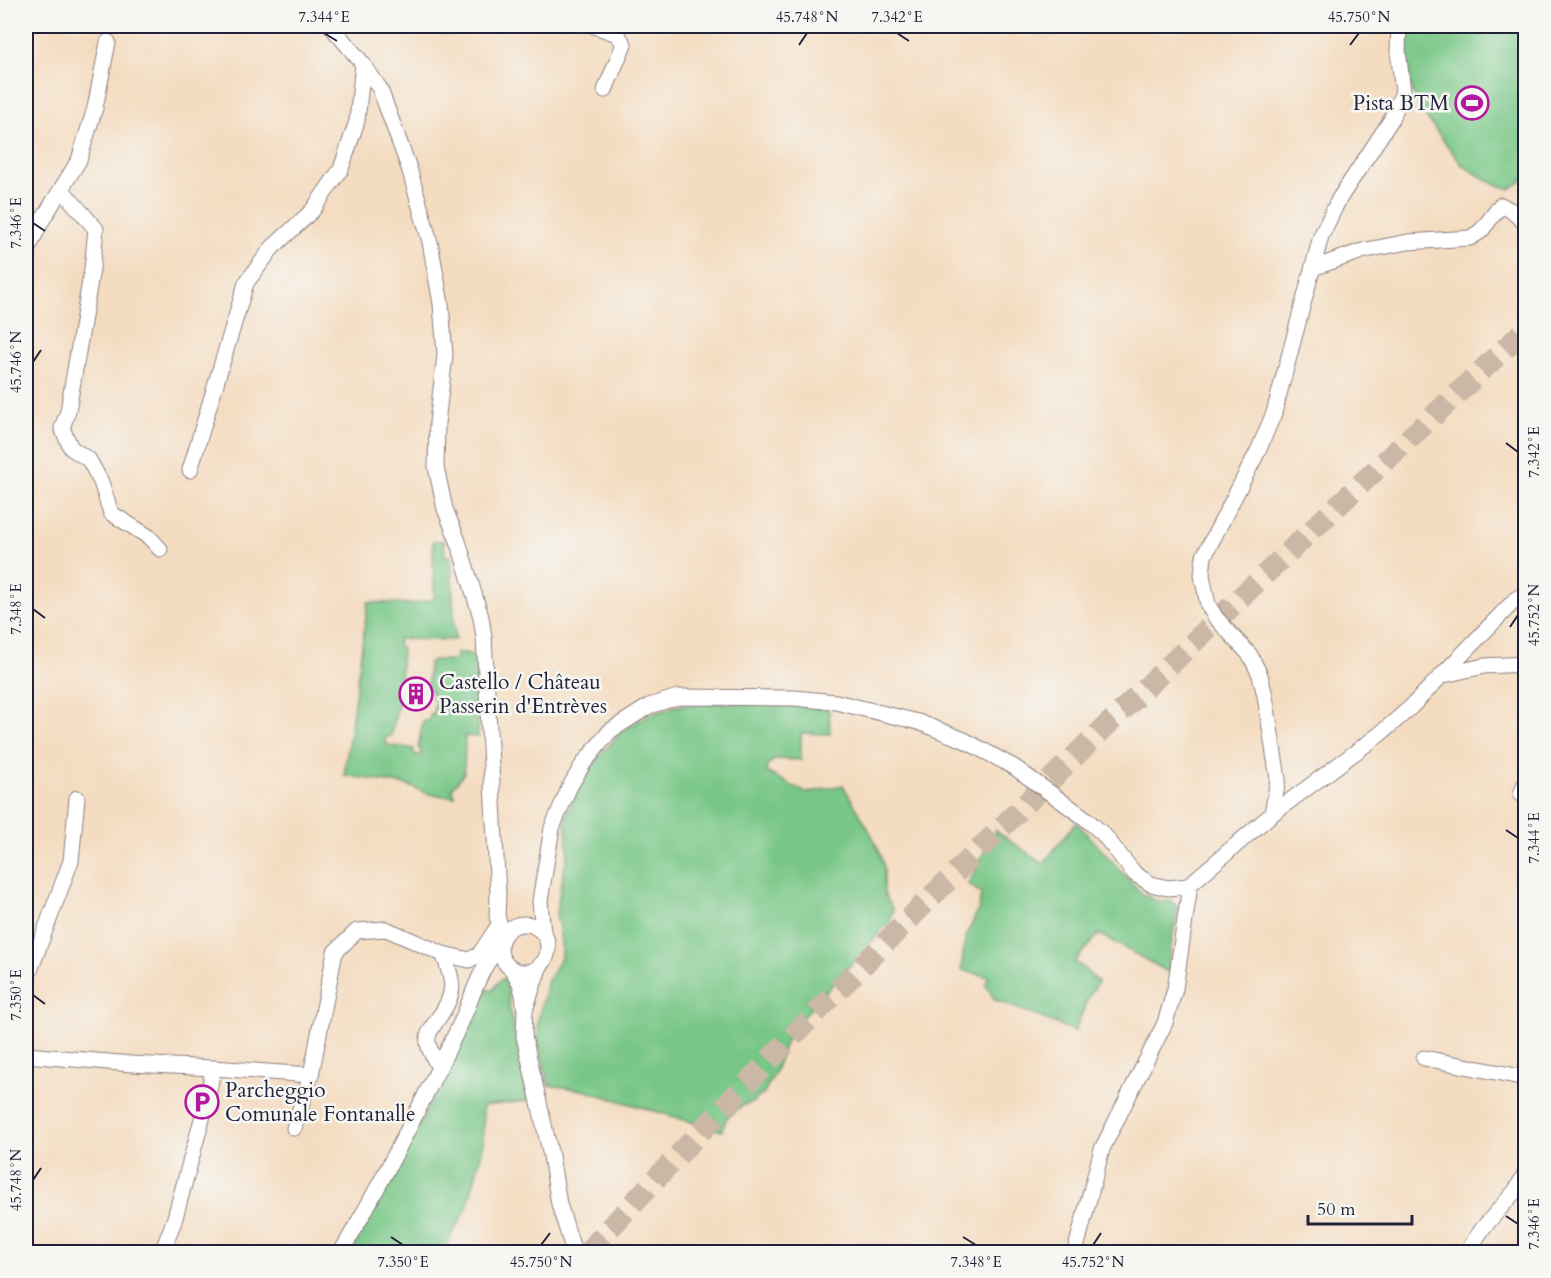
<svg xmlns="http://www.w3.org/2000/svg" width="1551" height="1278" viewBox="0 0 1551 1278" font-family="Cardo,serif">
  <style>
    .green { fill: #79c787; stroke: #4e7461; stroke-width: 1.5 }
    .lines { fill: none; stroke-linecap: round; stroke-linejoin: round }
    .highway-tunnel { stroke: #cab7a5; stroke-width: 22; stroke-dasharray: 22 11; stroke-linecap: butt }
    .minor-casing { stroke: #8b7f7e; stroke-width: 17 }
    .minor { stroke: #fff; stroke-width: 15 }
    .ticks { fill: none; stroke: #22223b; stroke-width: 2 }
    .labels { text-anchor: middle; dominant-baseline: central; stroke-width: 5; stroke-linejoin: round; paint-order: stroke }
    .poi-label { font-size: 21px; fill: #22223b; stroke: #f6f6f2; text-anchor: start }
    .neatline { fill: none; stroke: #22223b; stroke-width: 2 }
    .ticks-label { font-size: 15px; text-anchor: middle; fill: #22223b }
  </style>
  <rect width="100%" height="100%" fill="#f6f6f2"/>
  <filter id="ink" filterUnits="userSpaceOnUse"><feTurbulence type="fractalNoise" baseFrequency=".0167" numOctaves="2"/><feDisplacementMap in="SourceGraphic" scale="12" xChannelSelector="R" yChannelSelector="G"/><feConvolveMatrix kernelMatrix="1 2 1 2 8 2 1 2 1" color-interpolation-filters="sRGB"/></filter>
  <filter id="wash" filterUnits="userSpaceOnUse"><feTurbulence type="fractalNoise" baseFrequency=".008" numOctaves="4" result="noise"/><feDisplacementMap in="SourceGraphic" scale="24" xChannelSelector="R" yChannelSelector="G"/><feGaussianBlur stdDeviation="1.35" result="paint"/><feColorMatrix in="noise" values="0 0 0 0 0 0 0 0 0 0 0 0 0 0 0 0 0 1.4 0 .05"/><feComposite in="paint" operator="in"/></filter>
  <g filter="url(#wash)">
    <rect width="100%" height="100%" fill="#f4dcc0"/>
    <g class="green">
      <path d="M 1406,26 L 1525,26 L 1526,176 L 1522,181 L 1510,189 L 1492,183 L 1462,165 L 1423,113 L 1412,92 L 1403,35 Z"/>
      <path d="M 433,541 L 444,541 L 445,556 L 451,556 L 455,640 L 401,639 L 398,640 L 398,645 L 402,648 L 399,701 L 391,736 L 387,737 L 385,741 L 388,745 L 414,749 L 414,755 L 420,755 L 421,750 L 418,748 L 423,721 L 429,721 L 430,715 L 433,715 L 436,699 L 432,698 L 432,691 L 427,690 L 429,663 L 433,660 L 456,660 L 456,653 L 466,653 L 476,657 L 478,737 L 465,736 L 464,773 L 452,789 L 455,797 L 428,794 L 407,785 L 344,775 L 368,602 L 412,604 L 434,599 Z"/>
      <path d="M 722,703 L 799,705 L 829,710 L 830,734 L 801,733 L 801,760 L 776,759 L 768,764 L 766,772 L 806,793 L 843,785 L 872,835 L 881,856 L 884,867 L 884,893 L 893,910 L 890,922 L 800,1020 L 785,1043 L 774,1074 L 764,1093 L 751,1103 L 743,1105 L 727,1117 L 722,1131 L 583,1090 L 549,1085 L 538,1042 L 538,1020 L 548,980 L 561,957 L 561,942 L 556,912 L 568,851 L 565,817 L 583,780 L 598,758 L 621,732 L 648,715 L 680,705 Z"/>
      <path d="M 1076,822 L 1141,893 L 1155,900 L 1172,902 L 1178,908 L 1171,946 L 1168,972 L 1099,934 L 1075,961 L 1098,982 L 1087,1000 L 1075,1031 L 995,1000 L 985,984 L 989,977 L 961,970 L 965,939 L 979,908 L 981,893 L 968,884 L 995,830 L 1043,864 Z"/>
      <path d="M 506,978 L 510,1010 L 528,1101 L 483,1106 L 483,1148 L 467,1208 L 442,1252 L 350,1252 L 395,1173 L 487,989 L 492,991 L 500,980 Z"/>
    </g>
  </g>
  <g filter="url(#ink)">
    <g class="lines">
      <path class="highway-tunnel" d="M 588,1252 C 885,929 1206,629 1526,329"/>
      <defs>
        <g id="minor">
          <path d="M 331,26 L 363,64 L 380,89 L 409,168 L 430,242 L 441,304 L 445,355 L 437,423 L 436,467 L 445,509 L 458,541 L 481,617 L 484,637 L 498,894 L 497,916 L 503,936"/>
          <path d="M 594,26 L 617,34 L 624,44 L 605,90"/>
          <path d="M 62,190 L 96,229 L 92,269 L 68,411 L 62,428 L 71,448 L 89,460 L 101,482 L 111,513 L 149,537 L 160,549"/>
          <path d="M 26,253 L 41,222 L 79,160 L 95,108 L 108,42"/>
          <path d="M 1313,268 L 1362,251 L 1408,242 L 1470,238 L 1481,231 L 1501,205 L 1512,211 L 1526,224"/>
          <path d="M 190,470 L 246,283 L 272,248 L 312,211 L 341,169 L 357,121 L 363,64"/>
          <path d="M 1444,675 L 1484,666 L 1526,664"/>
          <path d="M 1521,794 L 1526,782"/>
          <path d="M 1272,814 L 1278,779 L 1265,696 L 1260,675 L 1250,655 L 1216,618 L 1208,605 L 1202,575 L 1204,556 L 1258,451 L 1274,413 L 1321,236 L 1339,199 L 1391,120 L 1403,92 L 1398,50 L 1399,26"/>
          <circle cx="524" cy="948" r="24"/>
          <path d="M 543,933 L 540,901 L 552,828 L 569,788 L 583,764 L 610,731 L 649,706 L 678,697 L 794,698 L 836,702 L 918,722 L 964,740 L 1014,767 L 1085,818 L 1103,834 L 1135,874 L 1151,884 L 1168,888 L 1188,886 L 1272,814 L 1380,734 L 1410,708 L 1516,599 L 1526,593"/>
          <path d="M 512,969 L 520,983 L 523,995 L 525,1010 L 524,1036 L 551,1156 L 559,1204 L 574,1252"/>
          <path d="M 26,981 L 71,861 L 77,798"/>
          <path d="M 526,1007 L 540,965"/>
          <path d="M 26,1055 L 132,1064 L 213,1068 L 208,1097 L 174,1221 L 162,1252"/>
          <path d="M 1424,1058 L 1526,1078"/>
          <path d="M 213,1068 L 311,1075 L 294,1128"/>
          <path d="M 439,1068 C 435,1059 426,1047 428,1037 C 429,1031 434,1025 437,1020 C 456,994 455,983 443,954"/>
          <path d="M 311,1075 L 335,952 L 357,931 L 386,929 L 443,954 L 469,960 L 479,955 L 499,925"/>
          <path d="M 341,1252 C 384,1180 421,1104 458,1029 C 470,1005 480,964 500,947"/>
          <path d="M 1075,1252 L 1102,1149 L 1165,1023 L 1175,989 L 1189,892 L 1188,886"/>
          <path d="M 1467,1252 L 1483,1228 L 1516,1190 L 1526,1172"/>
        </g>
      </defs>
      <use href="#minor" class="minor-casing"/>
      <use href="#minor" class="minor"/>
    </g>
  </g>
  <path class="ticks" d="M 324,33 L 337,41M 897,33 L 909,41M 799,45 L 807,33M 1350,45 L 1359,33M 33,223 L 45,231M 33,362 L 41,350M 1506,443 L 1518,452M 33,609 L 45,618M 1510,627 L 1518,615M 1506,830 L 1518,838M 33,995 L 45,1004M 33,1180 L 41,1168M 1506,1216 L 1518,1224M 391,1237 L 403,1245M 963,1237 L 976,1245M 541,1245 L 550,1233M 1093,1245 L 1101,1233"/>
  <defs>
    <symbol id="stadium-ring" viewBox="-11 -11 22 22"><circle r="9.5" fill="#f6f6f2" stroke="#b5179e" stroke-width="1.5"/><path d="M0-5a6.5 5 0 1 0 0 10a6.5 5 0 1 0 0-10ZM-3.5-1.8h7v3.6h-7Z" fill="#b5179e"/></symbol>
    <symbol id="building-ring" viewBox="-11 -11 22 22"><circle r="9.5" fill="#f6f6f2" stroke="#b5179e" stroke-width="1.5"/><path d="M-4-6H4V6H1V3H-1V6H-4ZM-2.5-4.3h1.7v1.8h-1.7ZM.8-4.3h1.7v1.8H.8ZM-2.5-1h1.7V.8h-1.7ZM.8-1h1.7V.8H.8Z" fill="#b5179e"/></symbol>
    <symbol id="parking-ring" viewBox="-11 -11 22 22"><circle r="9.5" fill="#f6f6f2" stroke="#b5179e" stroke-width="1.5"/><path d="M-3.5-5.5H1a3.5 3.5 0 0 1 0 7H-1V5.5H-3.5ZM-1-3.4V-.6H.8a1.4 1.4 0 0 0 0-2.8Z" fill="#b5179e"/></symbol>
  </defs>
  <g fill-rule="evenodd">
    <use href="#stadium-ring" x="1453" y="84" width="38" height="38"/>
    <use href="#building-ring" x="397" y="675" width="38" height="38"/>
    <use href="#parking-ring" x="183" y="1083" width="38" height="38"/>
  </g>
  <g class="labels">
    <g class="poi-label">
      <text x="1449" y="103" text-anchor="end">Pista BTM</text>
      <text x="439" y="682">Castello / Château<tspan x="439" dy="24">Passerin d'Entrèves</tspan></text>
      <text x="225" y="1090">Parcheggio<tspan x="225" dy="24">Comunale Fontanalle</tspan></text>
    </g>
  </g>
  <rect width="1551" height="1278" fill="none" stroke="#f6f6f2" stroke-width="66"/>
  <path d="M1308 1215v9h104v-9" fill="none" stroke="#22223b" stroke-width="3"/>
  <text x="1317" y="1215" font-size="18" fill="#22223b" stroke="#f6f6f2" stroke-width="4.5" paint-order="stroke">50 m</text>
  <rect x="33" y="33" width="1485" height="1212" class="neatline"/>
  <g class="ticks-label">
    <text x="324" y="22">7.344°E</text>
    <text x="807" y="22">45.748°N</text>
    <text x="897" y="22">7.342°E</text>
    <text x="1359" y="22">45.750°N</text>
    <text transform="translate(16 223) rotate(-90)" y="5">7.346°E</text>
    <text transform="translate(16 362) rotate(-90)" y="5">45.746°N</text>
    <text transform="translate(1534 452) rotate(-90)" y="5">7.342°E</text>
    <text transform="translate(16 609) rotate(-90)" y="5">7.348°E</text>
    <text transform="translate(1534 615) rotate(-90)" y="5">45.752°N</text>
    <text transform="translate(1534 838) rotate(-90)" y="5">7.344°E</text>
    <text transform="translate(16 995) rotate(-90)" y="5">7.350°E</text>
    <text transform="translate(16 1180) rotate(-90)" y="5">45.748°N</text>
    <text transform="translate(1534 1224) rotate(-90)" y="5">7.346°E</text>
    <text x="403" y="1267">7.350°E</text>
    <text x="541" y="1267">45.750°N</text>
    <text x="976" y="1267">7.348°E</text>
    <text x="1093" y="1267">45.752°N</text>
  </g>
</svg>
